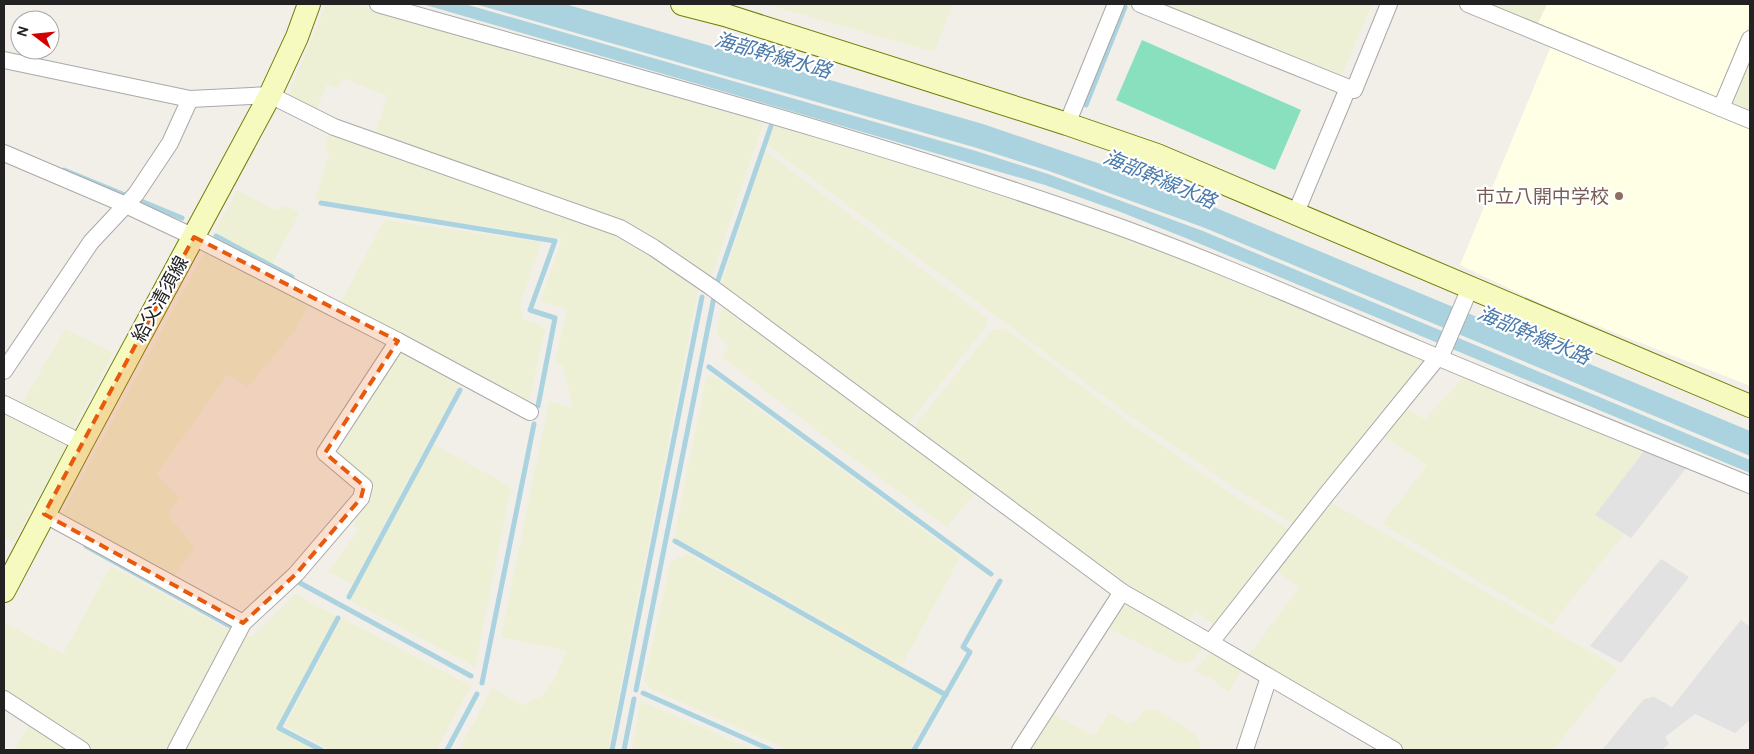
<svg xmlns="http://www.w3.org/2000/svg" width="1754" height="754" viewBox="0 0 1754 754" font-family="Cabin,'Noto Sans JP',sans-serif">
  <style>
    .education { fill: #ffffe5 }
    .farmland { fill: #eef0d5 }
    .pitch { fill: #88e0be }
    .parking { fill: #e2e2e2 }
    .water { fill: #aad3df }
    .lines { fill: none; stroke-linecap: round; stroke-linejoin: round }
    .stream { stroke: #aad3df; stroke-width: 5 }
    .street-casing { stroke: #a9a9a9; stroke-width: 18 }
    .secondary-casing { stroke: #707d05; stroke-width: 24 }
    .street { stroke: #fff; stroke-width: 16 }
    .secondary { stroke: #f7fabf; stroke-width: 22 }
    .marked { fill: #e8590c; fill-opacity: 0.2; stroke: #e8590c; stroke-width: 4; stroke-dasharray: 10 6; stroke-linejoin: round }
    .education-dot { fill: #8d6e63; stroke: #fff; stroke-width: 2 }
    .labels { text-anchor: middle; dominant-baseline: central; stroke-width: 4.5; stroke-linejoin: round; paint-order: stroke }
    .education-label { font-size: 19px; fill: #785e54; stroke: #fff; text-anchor: end }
    .street-label { font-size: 19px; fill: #222; stroke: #fff }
    .water-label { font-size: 20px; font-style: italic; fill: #4a7aab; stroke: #fff }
  </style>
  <rect width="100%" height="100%" fill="#f2efe9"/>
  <path class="education" d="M 1547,4 L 1750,4 L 1750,22 L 1713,112 L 1750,128 L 1750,386 L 1542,304 L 1460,265 L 1551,46 L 1537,25 Z"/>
  <g class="farmland">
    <path d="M 326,4 L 355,4 L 764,120 L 710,281 L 655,242 L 375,135 L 387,96 L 342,78 L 338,88 L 327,84 L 316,111 L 289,94 Z"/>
    <path d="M 764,4 L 953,4 L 934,52 Z"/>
    <path d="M 1161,4 L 1372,4 L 1342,75 Z"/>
    <path d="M 1486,4 L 1547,4 L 1537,25 Z"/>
    <path d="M 1750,51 L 1750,113 L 1731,105 L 1730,98 Z"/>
    <path d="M 775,124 L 977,182 L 1098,224 L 1430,360 L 1297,526 L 1238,490 L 1133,418 L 767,145 Z"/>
    <path d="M 329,132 L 339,138 L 570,217 L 618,235 L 699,285 L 608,750 L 459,750 L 492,688 L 523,705 L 541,696 L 553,681 L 567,651 L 501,637 L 549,401 L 573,408 L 563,366 L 555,362 L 567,310 L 541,301 L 562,239 L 315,199 L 329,154 L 325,146 Z"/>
    <path d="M 765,151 L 988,319 L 987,325 L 908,424 L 720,288 Z"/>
    <path d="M 237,190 L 275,210 L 286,206 L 300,212 L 272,264 L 218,234 L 216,229 Z"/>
    <path d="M 384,220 L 542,242 L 520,304 L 523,319 L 539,324 L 545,330 L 529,401 L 341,302 Z"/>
    <path d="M 207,248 L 309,303 L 295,330 L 248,387 L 228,374 L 156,475 L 180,498 L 169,513 L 170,517 L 195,548 L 172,580 L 64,523 L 63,512 Z"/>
    <path d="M 723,304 L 976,492 L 947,527 L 843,451 L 722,357 L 729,346 L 716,334 Z"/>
    <path d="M 1004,328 L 1130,423 L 1233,495 L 1287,528 L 1290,536 L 1218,628 L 1196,611 L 1186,624 L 1125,588 L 915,435 L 915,425 L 992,330 Z"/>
    <path d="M 65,329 L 113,353 L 71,432 L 20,407 Z"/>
    <path d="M 405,352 L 461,382 L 352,584 L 328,572 L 359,530 L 353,523 L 368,502 L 372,492 L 372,484 L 335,451 L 395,353 Z"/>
    <path d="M 711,374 L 960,557 L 902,665 L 676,538 L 675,532 L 706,379 Z"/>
    <path d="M 1466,374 L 1645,450 L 1595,515 L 1624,534 L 1552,624 L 1382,524 L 1427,465 L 1381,435 L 1403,407 L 1425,419 Z"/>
    <path d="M 4,410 L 64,440 L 67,445 L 14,542 L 4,537 Z"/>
    <path d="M 433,444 L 511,487 L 475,667 L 349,600 Z"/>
    <path d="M 1332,503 L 1618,668 L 1553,750 L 1403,750 L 1246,658 L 1299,588 L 1273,568 L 1323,504 Z"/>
    <path d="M 688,554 L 942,695 L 909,750 L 789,750 L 649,688 L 644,681 L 671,561 Z"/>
    <path d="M 111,566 L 233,632 L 171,750 L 92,750 L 4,693 L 5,623 L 63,654 Z"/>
    <path d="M 295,594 L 336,616 L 276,728 L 315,750 L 183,750 L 246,634 L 252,637 Z"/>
    <path d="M 1132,605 L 1201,644 L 1202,649 L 1189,663 L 1181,664 L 1110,629 L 1109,626 L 1122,606 Z"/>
    <path d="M 342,618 L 471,686 L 436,750 L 330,750 L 285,726 Z"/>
    <path d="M 1212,651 L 1244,667 L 1228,692 L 1210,678 L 1196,672 L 1195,669 Z"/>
    <path d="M 641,701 L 754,750 L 632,750 Z"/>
    <path d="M 1143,710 L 1156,710 L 1193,732 L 1201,744 L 1199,750 L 1031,750 L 1053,714 L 1094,736 L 1109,713 L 1130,724 L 1141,717 Z"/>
    <path d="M 29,725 L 69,750 L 15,750 Z"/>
  </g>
  <path class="pitch" d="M 1142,40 L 1301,110 L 1275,170 L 1116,100 Z"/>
  <g class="parking">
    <path d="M 1645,450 L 1687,467 L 1631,538 L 1595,515 Z"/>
    <path d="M 1661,559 L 1689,577 L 1621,663 L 1590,646 Z"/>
    <path d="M 1741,620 L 1750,627 L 1750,720 L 1735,733 L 1695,714 L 1665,737 L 1669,744 L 1661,750 L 1602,750 L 1644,699 L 1654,697 L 1672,707 Z"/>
  </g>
  <g class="water">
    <path d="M 422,4 L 465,4 L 976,151 L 1048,174 L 1203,231 L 1750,460 L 1750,473 L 1198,243 L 1118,211 L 1045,185 Z"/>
    <path d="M 475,4 L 565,4 L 983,124 L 1124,172 L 1209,205 L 1750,431 L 1750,456 L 1205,228 L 1049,171 L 977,148 Z"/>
  </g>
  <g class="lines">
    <g class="stream">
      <path d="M 1086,105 L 1125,7"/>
      <path d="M 64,170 L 125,195"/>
      <path d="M 141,201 L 182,218"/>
      <path d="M 321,203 L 555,241 L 530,310 L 555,318 L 538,406"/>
      <path d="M 216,236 L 292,277"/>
      <path d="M 717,283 L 771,126"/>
      <path d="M 709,367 L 991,574"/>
      <path d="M 675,541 L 946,695"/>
      <path d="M 86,546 L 230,626"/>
      <path d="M 300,583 L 471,676"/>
      <path d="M 349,597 L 460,390"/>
      <path d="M 482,683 L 534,424"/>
      <path d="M 636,690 L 714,297"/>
      <path d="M 643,693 L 771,750"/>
      <path d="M 321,750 L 279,728 L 338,618"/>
      <path d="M 447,750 L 477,694"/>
      <path d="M 612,750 L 702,297"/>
      <path d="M 624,750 L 634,699"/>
      <path d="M 914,750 L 970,652 L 963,647 L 1000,581"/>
    </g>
    <defs>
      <g id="street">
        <path d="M 378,4 C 619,73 863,136 1100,220 C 1208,258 1313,305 1418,349 C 1529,396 1640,440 1750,485"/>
        <path d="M 1140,4 L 1354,90 L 1389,4"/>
        <path d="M 1468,4 L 1750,120"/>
        <path d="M 4,60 L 190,99 L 270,95 L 334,127 L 620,228 L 654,248 L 711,287 L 1122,592 L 1213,644 L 1394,750"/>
        <path d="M 1721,108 L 1750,39"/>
        <path d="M 1067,124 L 1116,4"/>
        <path d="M 4,153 L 126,205 L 194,237 L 398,341 L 325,453 L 364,486 L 361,498 L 296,574 L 243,623 L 176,750"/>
        <path d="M 1295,215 L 1348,88"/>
        <path d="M 398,341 L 530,412"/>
        <path d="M 1440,358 L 1470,288"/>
        <path d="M 4,371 L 91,242 L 136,194 L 170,143 L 190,99"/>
        <path d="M 4,404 L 82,443"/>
        <path d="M 44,514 L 243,623"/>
        <path d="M 1211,642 L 1326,495 L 1438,357"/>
        <path d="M 4,699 L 82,750"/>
        <path d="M 1020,750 L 1122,592"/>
        <path d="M 1245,750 L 1269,677"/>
      </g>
      <g id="secondary">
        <path d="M 682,4 L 725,15 L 1067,124 L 1157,155 L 1750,406"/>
        <path d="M 4,591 L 82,443 L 270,95 L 297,37 L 309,4"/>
      </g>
    </defs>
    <use href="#street" class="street-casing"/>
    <use href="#secondary" class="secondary-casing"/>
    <use href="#street" class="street"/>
    <use href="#secondary" class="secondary"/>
  </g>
  <path class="marked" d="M 194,237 L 398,341 L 325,453 L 364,486 L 361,498 L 296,574 L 243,623 L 44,514 Z"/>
  <circle class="education-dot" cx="1619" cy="196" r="5"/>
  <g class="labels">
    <g class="education-label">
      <text x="1609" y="196">市立八開中学校</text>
    </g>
    <g class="street-label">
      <text transform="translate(160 299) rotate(-61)">給父清須線</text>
    </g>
    <g class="water-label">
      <text transform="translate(773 55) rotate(16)">海部幹線水路</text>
      <text transform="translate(1160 179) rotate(23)">海部幹線水路</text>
      <text transform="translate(1534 335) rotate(23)">海部幹線水路</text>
    </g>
  </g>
  <rect width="1754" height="754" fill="none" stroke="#222222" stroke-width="10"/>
  <g transform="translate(35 35) rotate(286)"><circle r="24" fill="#ffffff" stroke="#a7a7a7"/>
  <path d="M0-4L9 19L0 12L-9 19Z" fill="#d40000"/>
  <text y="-8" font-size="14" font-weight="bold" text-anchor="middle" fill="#222222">N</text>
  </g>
</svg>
